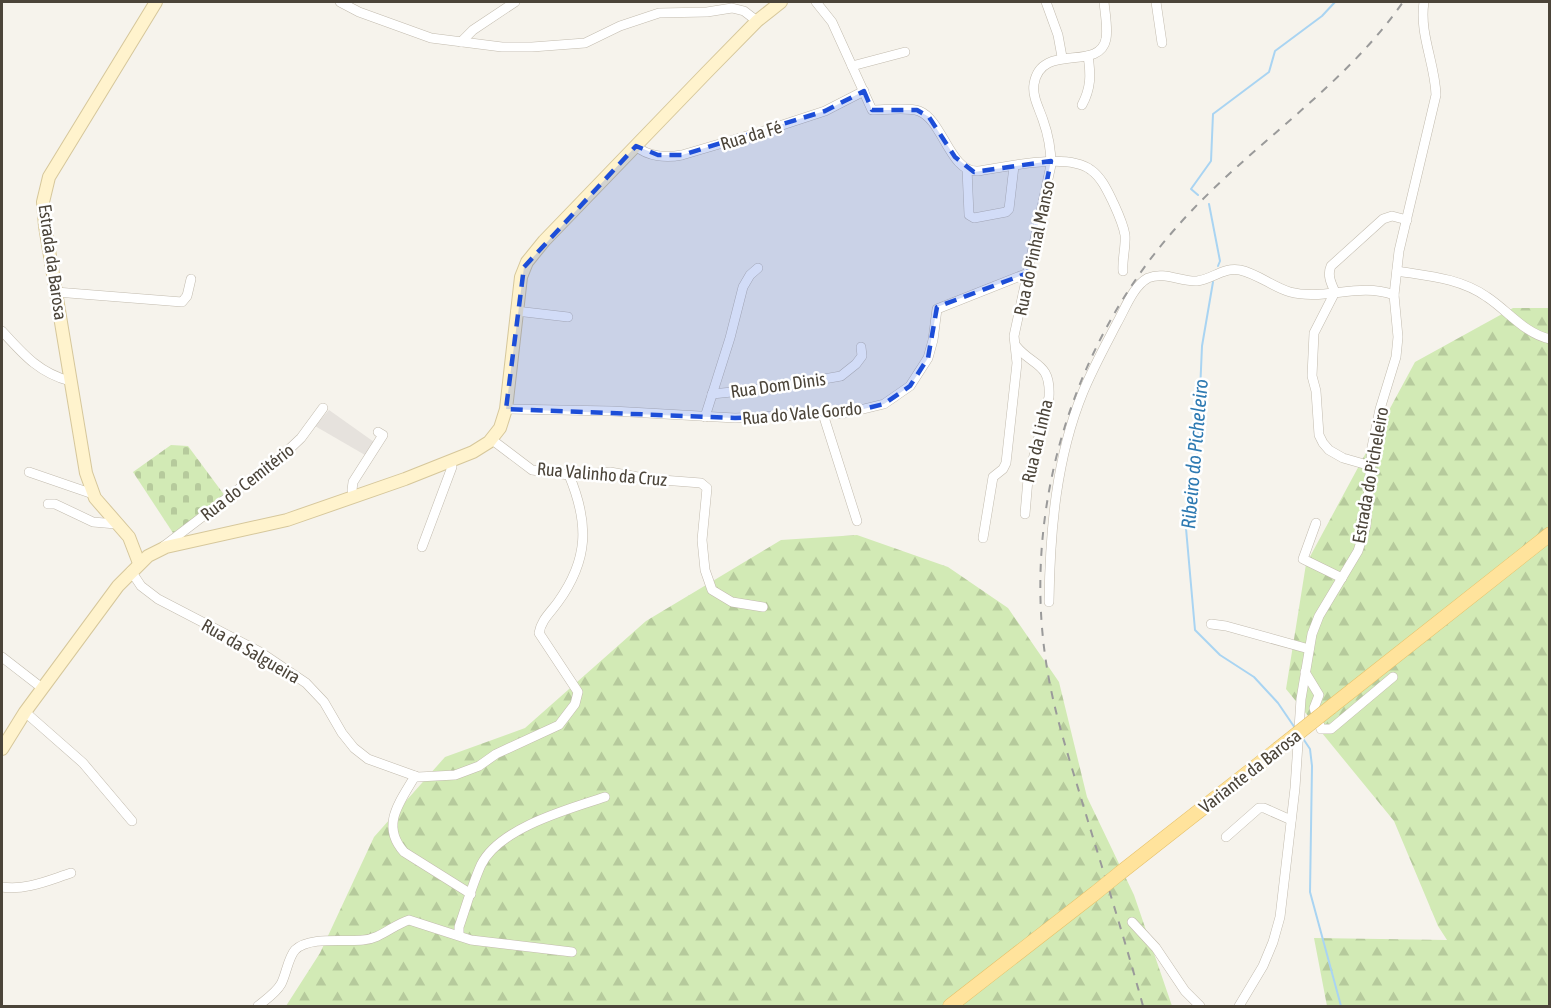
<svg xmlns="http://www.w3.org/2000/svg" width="1551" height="1008" viewBox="0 0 1551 1008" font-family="'Asap Condensed',sans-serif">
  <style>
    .industrial { fill: #e6e2dd }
    .forest { fill: url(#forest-firs) }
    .cemetery { fill: url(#cemetery-stones) }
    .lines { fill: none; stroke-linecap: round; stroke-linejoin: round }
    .stream { stroke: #a9d4f2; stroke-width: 2 }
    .street-casing { stroke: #c2bbae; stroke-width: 10 }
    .secondary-casing { stroke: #d6c79b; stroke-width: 14 }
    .primary-casing { stroke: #e6c16a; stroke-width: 15 }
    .street { stroke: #fff; stroke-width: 9 }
    .secondary { stroke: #fff3cd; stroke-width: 12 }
    .primary { stroke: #ffe39c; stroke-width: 14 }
    .rail { stroke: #9a9a9a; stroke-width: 2; stroke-dasharray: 8 8; stroke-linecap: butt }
    .primary-bridge-casing { stroke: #e6c16a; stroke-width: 15; stroke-linecap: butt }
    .primary-bridge { stroke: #ffe39c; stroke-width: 14 }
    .marked { fill: #1d4ed8; fill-opacity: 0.2; stroke: #1d4ed8; stroke-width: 4.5; stroke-dasharray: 12 8; stroke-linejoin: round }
    .labels { text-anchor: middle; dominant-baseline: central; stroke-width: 5; stroke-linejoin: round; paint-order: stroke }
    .street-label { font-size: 18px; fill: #4b4439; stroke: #fff }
    .water-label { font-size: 20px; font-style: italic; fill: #2e7ab2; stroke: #fff }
  </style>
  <defs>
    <pattern id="forest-firs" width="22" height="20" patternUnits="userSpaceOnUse" patternTransform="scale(1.5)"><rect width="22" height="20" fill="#d2eab5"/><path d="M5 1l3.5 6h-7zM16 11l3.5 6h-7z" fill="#b6ca9c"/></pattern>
    <pattern id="cemetery-stones" width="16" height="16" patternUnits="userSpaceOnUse" patternTransform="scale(1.5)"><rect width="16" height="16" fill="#d2eab5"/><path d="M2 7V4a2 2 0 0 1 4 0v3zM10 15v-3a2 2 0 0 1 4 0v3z" fill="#b6ca9c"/></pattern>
  </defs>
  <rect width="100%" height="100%" fill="#f6f3ec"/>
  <path class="industrial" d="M 329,410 L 374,442 L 365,455 L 315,426 Z"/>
  <g class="forest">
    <path d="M 1513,308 L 1549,308 L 1549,1006 L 1327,1006 L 1314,938 L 1447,940 L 1438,926 L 1394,821 L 1286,689 L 1306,564 L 1415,362 Z"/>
    <path d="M 857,535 L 948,567 L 1008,608 L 1059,682 L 1087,797 L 1134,895 L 1172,1006 L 286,1006 L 320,953 L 374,837 L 445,757 L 525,728 L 646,621 L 781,540 Z"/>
  </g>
  <path class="cemetery" d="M 171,445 L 188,446 L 225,496 L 173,533 L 133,472 Z"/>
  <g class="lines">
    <g class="stream">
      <path d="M 1198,195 L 1191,189 L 1211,161 L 1213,114 L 1269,72 L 1275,51 L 1322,16 L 1335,2"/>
      <path d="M 1209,204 L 1220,261 L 1218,266"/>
      <path d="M 1213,282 L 1202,346 L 1197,461 L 1185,517 L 1195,630 L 1220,655 L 1254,677 L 1278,703 L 1295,728"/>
      <path d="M 1302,737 L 1310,749 L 1312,766 L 1310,892 L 1341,1006"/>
    </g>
    <defs>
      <g id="street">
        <path d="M 340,2 L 359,12 L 431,38 L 502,47 L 532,47 L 585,43 L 620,26 L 659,13 L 707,12 L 732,8 L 744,11 L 757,21"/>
        <path d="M 816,2 L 832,22 L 872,110 C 884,110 909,107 919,111 C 943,120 950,173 978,171 C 1007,167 1067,152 1091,170 C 1101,177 1107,190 1112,200 C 1117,211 1123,223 1125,235 C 1126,247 1122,259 1123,271"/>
        <path d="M 1046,2 L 1058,35 L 1062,57"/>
        <path d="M 1156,2 L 1162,43"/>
        <path d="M 461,42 L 473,30 L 515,2"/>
        <path d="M 852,66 L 905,52"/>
        <path d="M 1082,105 C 1091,88 1091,75 1088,56"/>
        <path d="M 636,146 C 648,157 667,158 682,155 L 767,130 L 825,111 L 864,91"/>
        <path d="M 967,169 L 969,215 L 974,218 L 1006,212 L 1009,209 L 1014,166"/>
        <path d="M 1397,271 C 1428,276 1460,278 1487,297 C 1507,310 1525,334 1550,339"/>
        <path d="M 56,292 L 182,302 L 187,296 L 191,279"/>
        <path d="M 516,311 L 568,317"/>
        <path d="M 2,331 C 23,354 39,373 70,381"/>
        <path d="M 1016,346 C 1033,367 1051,362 1049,397 L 1028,479 L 1025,514"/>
        <path d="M 712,394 L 772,388 L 841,376 L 856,364 L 862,356 L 861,347"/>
        <path d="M 506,409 L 612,411 L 735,418 L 847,413 L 884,404 L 910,386 L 928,358 L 933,340 L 937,309 L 1028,273"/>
        <path d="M 823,414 L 857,521"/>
        <path d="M 705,417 L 730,338 L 743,287 L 750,275 L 758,268"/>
        <path d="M 491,439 L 532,470 L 569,475 L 610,472 L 649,479 L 701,483 L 707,488 L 702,540 L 705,570 L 712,590 L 732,602 L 763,607"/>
        <path d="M 1371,466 L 1343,458 L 1329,450 L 1323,443 L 1319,435 L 1316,391 L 1312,376 L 1314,333 L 1335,292 C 1331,283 1327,275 1331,266 L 1383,219 L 1392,216 L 1407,220"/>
        <path d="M 29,472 L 93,494"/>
        <path d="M 354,497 L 352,490 L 353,482 L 383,435 L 378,432"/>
        <path d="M 48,504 L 55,504 L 93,522 L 116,524"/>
        <path d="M 1316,523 L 1303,559 L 1342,578"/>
        <path d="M 983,538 L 993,477 L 1003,469 L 1006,463 L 1017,363 L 1014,336 L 1051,165 C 1051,150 1048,134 1043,120 C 1039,108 1032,96 1034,84 C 1041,41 1099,73 1106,39 C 1108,28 1105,13 1104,2"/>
        <path d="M 164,546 L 282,456 L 301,438 L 323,408"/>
        <path d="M 422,547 L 452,467 L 450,461"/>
        <path d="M 131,571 L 141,586 L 158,599 L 260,652 L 306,683 L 324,702 L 342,733 L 354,748 L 368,759 L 418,777 L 455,775 L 479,766 L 496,754 L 559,725 L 575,704 L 578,692 L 539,633 C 541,620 551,612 558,602 C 589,559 589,523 569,475"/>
        <path d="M 1049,602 C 1050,531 1056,458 1083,392 C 1093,368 1105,346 1117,323 C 1125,309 1133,286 1148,278 C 1164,271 1181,282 1197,281 C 1213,279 1223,267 1240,270 C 1258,274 1273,287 1290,292 C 1324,301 1359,282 1394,295"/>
        <path d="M 1211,624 L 1226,626 L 1309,649"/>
        <path d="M 2,657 L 42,688"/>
        <path d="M 1305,672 L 1319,695 L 1314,708 L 1321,729 L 1331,729 L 1393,677"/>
        <path d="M 25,712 L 83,763 L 132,821"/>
        <path d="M 415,776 C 400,802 380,825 404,852 L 471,894"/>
        <path d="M 1226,837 L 1259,808 L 1264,808 L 1291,820"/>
        <path d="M 2,887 C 25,891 49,880 71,873"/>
        <path d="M 1132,922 L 1156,948 L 1185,991 L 1200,1006"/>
        <path d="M 459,935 L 459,927 C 466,907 472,885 481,865 C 499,828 568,809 605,797"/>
        <path d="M 258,1006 C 265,1000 276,993 281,984 C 286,975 288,958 295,950 C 309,936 345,942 363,940 C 380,939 393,925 409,920 L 471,940 L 572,952"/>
        <path d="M 1239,1006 L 1263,966 L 1273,942 L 1280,917 L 1295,788 L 1301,699 L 1312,634 L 1319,616 L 1358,551 L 1366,526 L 1372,447 L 1380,409 L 1396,357 L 1398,337 L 1394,295 L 1399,251 L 1436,95 C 1435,63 1419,34 1424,2"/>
      </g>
      <g id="secondary">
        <path d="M 139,563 L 129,537 L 95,498 L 86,473 L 45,226 L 43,202 L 49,177 L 156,2"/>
        <path d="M 2,749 L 25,712 L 118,586 L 148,556 L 166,547 L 287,520 L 405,479 L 473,452 L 489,442 L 500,428 L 506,409 L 521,277 L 527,262 L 544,241 L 707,72 L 757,21 L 781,2"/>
      </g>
      <g id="primary">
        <path d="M 1331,707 L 1550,534"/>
        <path d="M 1120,873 L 1278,749"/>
        <path d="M 950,1006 L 1094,894"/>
      </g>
    </defs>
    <use href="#street" class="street-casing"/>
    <use href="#secondary" class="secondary-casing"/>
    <use href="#primary" class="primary-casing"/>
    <use href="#street" class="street"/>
    <use href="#secondary" class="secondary"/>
    <use href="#primary" class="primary"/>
    <path class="rail" d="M 1143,1006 C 1125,940 1104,874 1084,808 C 1071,764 1056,720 1048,674 C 1020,517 1070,348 1175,229 C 1245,148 1341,91 1403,2"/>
    <defs>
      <g id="primary-bridge">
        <path d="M 1278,749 L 1331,707"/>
        <path d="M 1094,894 L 1120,873"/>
      </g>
    </defs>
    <use href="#primary-bridge" class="primary-bridge-casing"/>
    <use href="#primary-bridge" class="primary-bridge"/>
  </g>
  <path class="marked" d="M 864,91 L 872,110 L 917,110 L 929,117 L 955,157 L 974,172 L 1051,161 L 1028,273 L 937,307 L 928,358 L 910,386 L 884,404 L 847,413 L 735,418 L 506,409 L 524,267 L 636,146 L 658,155 L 682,155 L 825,111 Z"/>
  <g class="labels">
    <g class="street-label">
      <text transform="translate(751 135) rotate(-17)">Rua da Fé</text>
      <text transform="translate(1034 248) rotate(-78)">Rua do Pinhal Manso</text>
      <text transform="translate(53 262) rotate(82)">Estrada da Barosa</text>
      <text transform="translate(778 385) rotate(-8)">Rua Dom Dinis</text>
      <text transform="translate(802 413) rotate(-5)">Rua do Vale Gordo</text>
      <text transform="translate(1037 441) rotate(-77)">Rua da Linha</text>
      <text transform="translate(602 474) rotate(5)">Rua Valinho da Cruz</text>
      <text transform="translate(1370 475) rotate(-80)">Estrada do Picheleiro</text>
      <text transform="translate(247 482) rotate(-38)">Rua do Cemitério</text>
      <text transform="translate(251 651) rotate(30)">Rua da Salgueira</text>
      <text transform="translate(1250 771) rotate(-38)">Variante da Barosa</text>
    </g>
    <g class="water-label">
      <text transform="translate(1194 454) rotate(-85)">Ribeiro do Picheleiro</text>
    </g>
  </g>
  <rect width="1551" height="1008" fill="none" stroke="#4b4439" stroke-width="6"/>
</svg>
